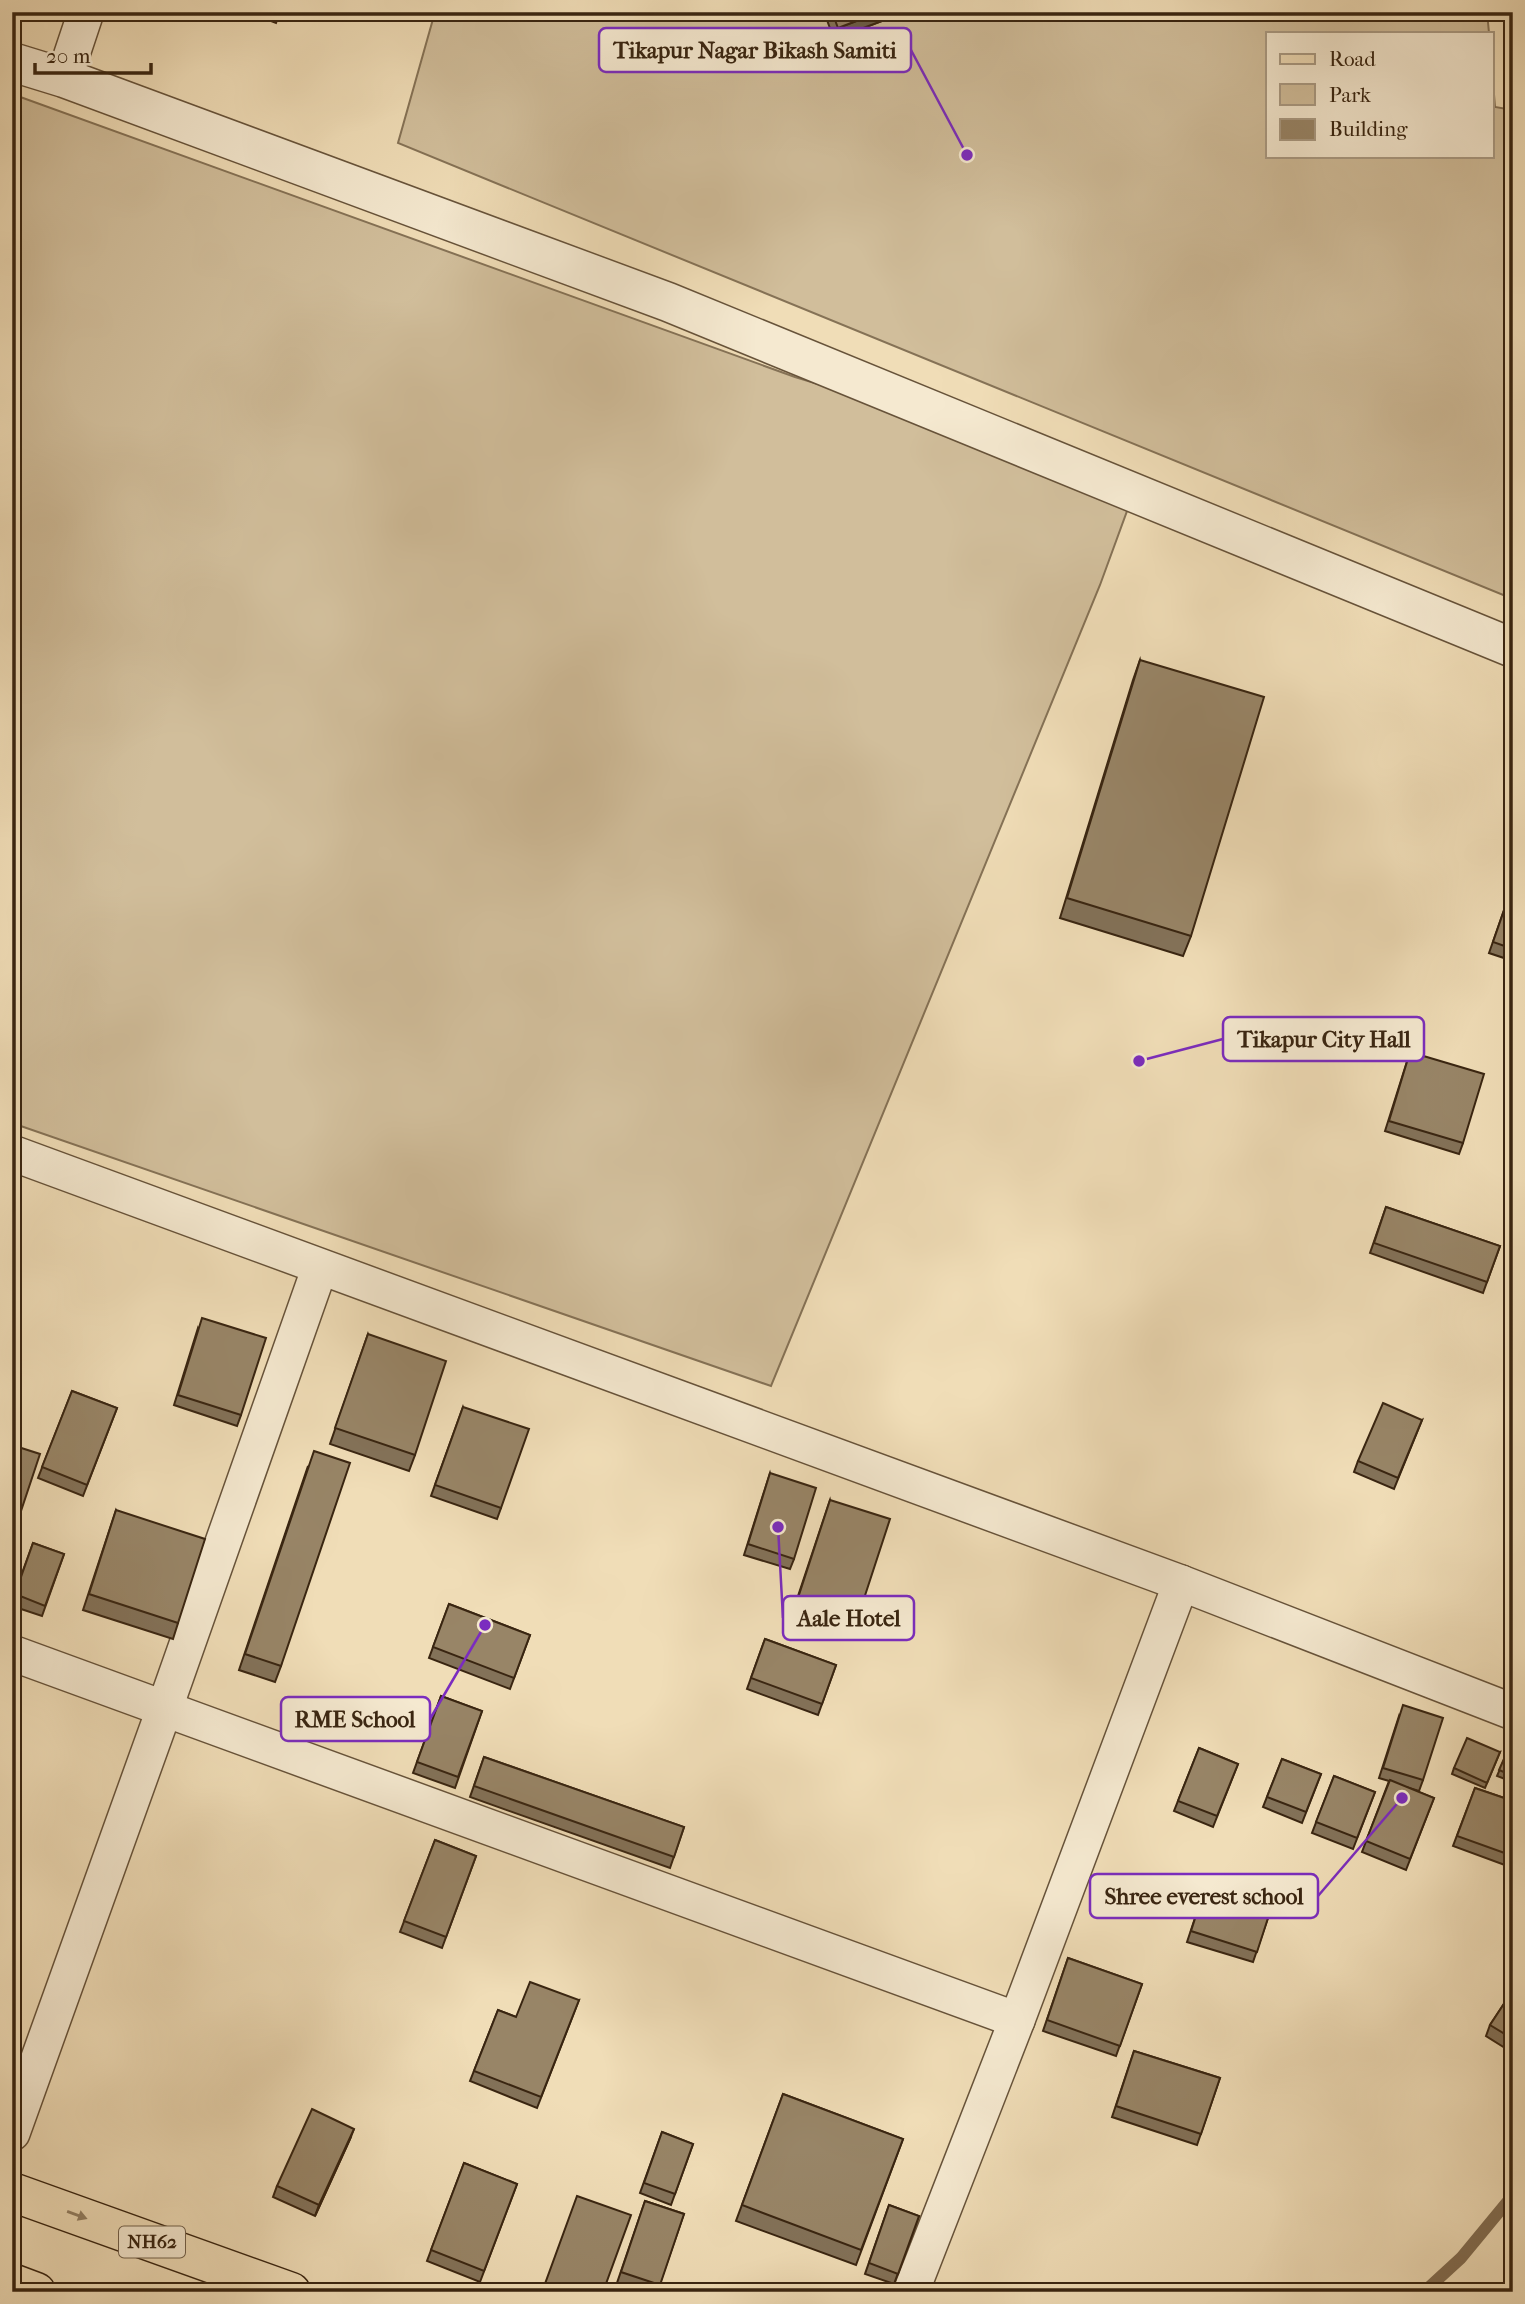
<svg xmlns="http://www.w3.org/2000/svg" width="1525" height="2304" viewBox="0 0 1525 2304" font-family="'IM FELL French Canon',serif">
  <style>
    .green { fill: #d1be9b; stroke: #857256; stroke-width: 2 }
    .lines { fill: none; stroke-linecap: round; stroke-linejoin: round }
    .stream { stroke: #826e53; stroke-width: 12 }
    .minor-casing { stroke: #67533a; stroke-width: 38 }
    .tertiary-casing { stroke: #67533a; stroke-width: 41 }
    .primary-casing { stroke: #392511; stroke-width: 41 }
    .minor { stroke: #f5e9d0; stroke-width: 35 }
    .tertiary { stroke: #f5e9d0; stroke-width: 38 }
    .primary { stroke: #f0ddb7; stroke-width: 38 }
    .wall { fill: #837259; stroke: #392511; stroke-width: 2 }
    .shaded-wall { fill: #6a5d48; stroke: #392511; stroke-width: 2 }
    .building { fill: #988567; stroke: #392511; stroke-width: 2 }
    .oneway { fill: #948164 }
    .labels { text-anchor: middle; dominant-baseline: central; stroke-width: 5; stroke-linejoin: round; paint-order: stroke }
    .shield { fill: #f5e9d0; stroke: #71604a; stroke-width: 2 }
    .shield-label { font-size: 19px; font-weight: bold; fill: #392511 }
    .leader { fill: none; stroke: #7b2cbf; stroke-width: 2.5 }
    .callout-dot { fill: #7b2cbf; stroke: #f5e9d0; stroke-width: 2.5 }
    .callout { fill: #f5e9d0; stroke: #7b2cbf; stroke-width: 2.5 }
    .callout-label { font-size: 23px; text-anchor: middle; font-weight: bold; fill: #392511 }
  </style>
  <rect width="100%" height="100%" fill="#f0ddb7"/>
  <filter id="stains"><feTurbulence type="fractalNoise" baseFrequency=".00286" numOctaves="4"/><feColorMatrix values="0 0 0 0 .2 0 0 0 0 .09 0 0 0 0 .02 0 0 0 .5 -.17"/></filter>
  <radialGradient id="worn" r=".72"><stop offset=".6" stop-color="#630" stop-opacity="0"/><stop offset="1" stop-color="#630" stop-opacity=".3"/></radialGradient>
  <g class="green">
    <path d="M 435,12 L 1487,12 L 1489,33 L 1268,33 L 1268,156 L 1492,156 L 1492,70 L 1495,107 L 1513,110 L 1513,599 L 398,143 Z"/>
    <path d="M 12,94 L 795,377 L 1083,465 L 1125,487 L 1127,511 L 1100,585 L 771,1386 L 12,1123 Z"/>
  </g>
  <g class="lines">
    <path class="stream" d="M 1424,2292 L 1461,2258 L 1513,2195"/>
    <defs>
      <g id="minor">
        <path d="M 64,78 L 86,12"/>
        <path d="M 12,1153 L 1181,1583 L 1513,1712"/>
        <path d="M 12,1653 L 1017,2020 L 1181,1583"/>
        <path d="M 12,2133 L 164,1710 L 320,1267"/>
        <path d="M 911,2292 L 1017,2020"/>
      </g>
      <path id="tertiary" d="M 12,62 L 64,78 L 668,302 L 1513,648"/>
      <g id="primary">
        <path d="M 12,2192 L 291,2292"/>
        <path d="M 12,2283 L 36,2292"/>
      </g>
    </defs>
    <use href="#minor" class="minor-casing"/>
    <use href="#tertiary" class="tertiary-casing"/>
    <use href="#primary" class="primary-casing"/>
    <use href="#minor" class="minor"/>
    <use href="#tertiary" class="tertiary"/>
    <use href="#primary" class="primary"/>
  </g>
  <g class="wall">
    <path d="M 248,12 L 280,12 L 276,23 Z"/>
    <path d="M 824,12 L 885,12 L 882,21 L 834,39 Z"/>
    <path d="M 1140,660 L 1191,936 L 1183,956 L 1060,918 L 1133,680 Z"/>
    <path d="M 1510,893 L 1513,894 L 1513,961 L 1489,953 Z"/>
    <path d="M 1410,1052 L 1463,1143 L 1459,1154 L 1385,1131 Z"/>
    <path d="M 1386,1207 L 1500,1246 L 1483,1293 L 1370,1253 Z"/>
    <path d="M 198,1328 L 241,1415 L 237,1426 L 174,1405 Z"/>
    <path d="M 368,1334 L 415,1455 L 409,1471 L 330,1444 Z"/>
    <path d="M 72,1391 L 117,1408 L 83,1496 L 38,1478 Z"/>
    <path d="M 463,1407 L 501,1508 L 497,1519 L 431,1496 Z"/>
    <path d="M 1422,1420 L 1394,1489 L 1354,1472 L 1358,1461 Z"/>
    <path d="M 308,1466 L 281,1666 L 275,1682 L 239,1670 Z"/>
    <path d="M 770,1473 L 794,1559 L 790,1569 L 744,1555 Z"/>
    <path d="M 830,1500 L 856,1623 L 851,1639 L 790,1620 Z"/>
    <path d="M 116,1510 L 178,1623 L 173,1639 L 83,1610 Z"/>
    <path d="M 33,1543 L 64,1554 L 42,1616 L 12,1606 L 12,1601 Z"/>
    <path d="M 449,1604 L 530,1635 L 510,1689 L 429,1658 Z"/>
    <path d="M 765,1639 L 836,1665 L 818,1715 L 747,1689 Z"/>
    <path d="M 441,1696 L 482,1711 L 455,1788 L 413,1773 Z"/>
    <path d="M 1399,1716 L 1423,1780 L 1419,1791 L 1406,1787 L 1434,1798 L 1406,1870 L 1362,1852 L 1389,1781 L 1379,1778 Z"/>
    <path d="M 1512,1741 L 1513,1741 L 1513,1782 L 1497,1776 Z"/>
    <path d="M 1199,1748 L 1238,1764 L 1213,1827 L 1174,1811 Z"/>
    <path d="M 1500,1752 L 1485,1788 L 1452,1774 L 1454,1768 Z"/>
    <path d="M 484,1757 L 684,1827 L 670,1868 L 470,1797 Z"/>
    <path d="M 1282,1759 L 1321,1774 L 1302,1823 L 1263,1807 Z"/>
    <path d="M 1334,1776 L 1375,1792 L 1353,1849 L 1312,1833 Z"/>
    <path d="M 1475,1788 L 1513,1801 L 1513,1868 L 1453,1846 Z"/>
    <path d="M 435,1840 L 476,1856 L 442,1948 L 400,1932 Z"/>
    <path d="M 1202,1897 L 1268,1918 L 1253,1962 L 1187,1942 Z"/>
    <path d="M 1068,1958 L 1142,1984 L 1116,2056 L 1043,2031 Z"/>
    <path d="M 1513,1990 L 1513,2053 L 1486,2036 L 1490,2025 Z"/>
    <path d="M 579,2000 L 537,2108 L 470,2081 L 498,2010 L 516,2017 Z"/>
    <path d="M 1134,2051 L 1220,2078 L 1197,2145 L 1112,2117 Z"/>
    <path d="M 783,2094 L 903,2139 L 856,2265 L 736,2221 Z"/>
    <path d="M 662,2132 L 693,2144 L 671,2205 L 640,2193 Z"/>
    <path d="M 350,2139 L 315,2216 L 273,2197 L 277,2186 Z"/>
    <path d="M 464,2163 L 517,2184 L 480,2282 L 427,2261 Z"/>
    <path d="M 645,2201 L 684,2214 L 657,2292 L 643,2292 L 617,2283 Z"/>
    <path d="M 889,2205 L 919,2216 L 894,2284 L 865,2274 Z"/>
  </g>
  <g class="shaded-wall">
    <path d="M 880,12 L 885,12 L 882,21 L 834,39 L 838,28 Z"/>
    <path d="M 354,2129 L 350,2139 L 315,2216 L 319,2205 Z"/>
  </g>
  <g class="building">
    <path d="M 832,12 L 880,12 L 838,28 Z"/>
    <path d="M 1140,660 L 1264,697 L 1191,936 L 1067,898 Z"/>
    <path d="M 1510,893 L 1513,894 L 1513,949 L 1493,942 Z"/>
    <path d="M 1410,1052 L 1484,1074 L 1463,1143 L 1389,1121 Z"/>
    <path d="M 12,1190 L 18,1192 L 12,1207 Z"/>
    <path d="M 1386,1207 L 1500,1246 L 1487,1282 L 1374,1243 Z"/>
    <path d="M 202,1318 L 266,1338 L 241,1415 L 178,1395 Z"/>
    <path d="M 368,1334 L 446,1361 L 415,1455 L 335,1428 Z"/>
    <path d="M 72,1391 L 117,1408 L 87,1485 L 42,1467 Z"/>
    <path d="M 1383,1403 L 1422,1420 L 1398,1478 L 1358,1461 Z"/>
    <path d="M 463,1407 L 529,1429 L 501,1508 L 435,1485 Z"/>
    <path d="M 12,1445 L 40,1454 L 12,1538 Z"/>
    <path d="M 314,1451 L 350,1463 L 281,1666 L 245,1654 Z"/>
    <path d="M 770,1473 L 816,1488 L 794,1559 L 748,1544 Z"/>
    <path d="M 830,1500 L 890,1519 L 856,1623 L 796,1604 Z"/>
    <path d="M 116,1510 L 205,1539 L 178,1623 L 89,1594 Z"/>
    <path d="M 33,1543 L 64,1554 L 45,1606 L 15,1594 Z"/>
    <path d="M 449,1604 L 530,1635 L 514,1678 L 433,1647 Z"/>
    <path d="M 765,1639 L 836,1665 L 822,1704 L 751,1678 Z"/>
    <path d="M 441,1696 L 482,1711 L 458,1777 L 417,1762 Z"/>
    <path d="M 1403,1705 L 1443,1718 L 1423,1780 L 1383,1768 Z"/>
    <path d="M 1467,1738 L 1500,1752 L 1487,1783 L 1454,1768 Z"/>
    <path d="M 1512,1741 L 1513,1741 L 1513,1776 L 1499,1770 Z"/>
    <path d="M 1199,1748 L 1238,1764 L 1217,1816 L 1178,1801 Z"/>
    <path d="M 484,1757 L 684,1827 L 674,1857 L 474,1786 Z"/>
    <path d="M 1282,1759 L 1321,1774 L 1306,1812 L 1267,1797 Z"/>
    <path d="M 1334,1776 L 1375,1792 L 1357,1838 L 1316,1822 Z"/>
    <path d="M 1390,1780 L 1434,1798 L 1410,1859 L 1366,1841 Z"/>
    <path d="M 1475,1788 L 1513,1801 L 1513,1856 L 1457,1836 Z"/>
    <path d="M 435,1840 L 476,1856 L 446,1937 L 404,1921 Z"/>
    <path d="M 1202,1897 L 1268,1918 L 1257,1952 L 1191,1931 Z"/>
    <path d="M 1068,1958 L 1142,1984 L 1120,2046 L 1047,2020 Z"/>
    <path d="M 530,1982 L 579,2000 L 541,2097 L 474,2071 L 498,2010 L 516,2017 Z"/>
    <path d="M 1513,1990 L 1513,2039 L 1490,2025 Z"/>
    <path d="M 1134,2051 L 1220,2078 L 1201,2134 L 1116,2106 Z"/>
    <path d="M 783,2094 L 903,2139 L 861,2250 L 742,2205 Z"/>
    <path d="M 312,2109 L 354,2129 L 319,2205 L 277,2186 Z"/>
    <path d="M 662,2132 L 693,2144 L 675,2194 L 644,2183 Z"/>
    <path d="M 464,2163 L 517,2184 L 484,2271 L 431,2250 Z"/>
    <path d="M 577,2196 L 631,2215 L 603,2292 L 542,2292 Z"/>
    <path d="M 645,2201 L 684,2214 L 660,2285 L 621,2272 Z"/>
    <path d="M 889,2205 L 919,2216 L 898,2274 L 869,2263 Z"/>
  </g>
  <defs><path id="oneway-solid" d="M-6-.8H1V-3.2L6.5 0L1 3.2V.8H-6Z" transform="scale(1.75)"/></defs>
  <use class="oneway" href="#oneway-solid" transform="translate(77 2215) rotate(20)"/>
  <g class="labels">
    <rect class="shield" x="119" y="2226.5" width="66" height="31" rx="5"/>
    <g class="shield-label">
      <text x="152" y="2242">NH62</text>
    </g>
  </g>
  <path class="leader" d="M967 155L911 50M1139 1061L1223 1039M778 1527L783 1618M485 1625L430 1719M1402 1798L1318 1896"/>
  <g class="callout-dot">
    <circle cx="967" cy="155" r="7"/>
    <circle cx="1139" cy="1061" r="7"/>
    <circle cx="778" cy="1527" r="7"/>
    <circle cx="485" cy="1625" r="7"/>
    <circle cx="1402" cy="1798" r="7"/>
  </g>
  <g class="callout">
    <rect x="599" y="28" width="312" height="44" rx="7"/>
    <rect x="1223" y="1017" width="201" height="44" rx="7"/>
    <rect x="783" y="1596" width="131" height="44" rx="7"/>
    <rect x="281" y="1697" width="149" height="44" rx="7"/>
    <rect x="1090" y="1874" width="228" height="44" rx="7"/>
  </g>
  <g class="callout-label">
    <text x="755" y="58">Tikapur Nagar Bikash Samiti</text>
    <text x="1324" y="1047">Tikapur City Hall</text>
    <text x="849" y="1626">Aale Hotel</text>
    <text x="355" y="1727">RME School</text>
    <text x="1204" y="1904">Shree everest school</text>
  </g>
  <rect width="1525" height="2304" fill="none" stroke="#f0ddb7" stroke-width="42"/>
  <rect x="14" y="14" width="1497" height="2276" fill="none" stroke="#392511" stroke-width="3.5"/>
  <rect x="21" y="21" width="1483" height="2262" fill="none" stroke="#392511" stroke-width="2"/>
  <rect x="1266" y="32" width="228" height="126" fill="#f5e9d0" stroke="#aa9b84" stroke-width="2"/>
  <rect x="1280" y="54" width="35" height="10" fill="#f0ddb7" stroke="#aa9b84" stroke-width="2"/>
  <text x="1329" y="66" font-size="21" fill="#392511">Road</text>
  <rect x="1280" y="84" width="35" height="21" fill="#d1be9b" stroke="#aa9b84" stroke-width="2"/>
  <text x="1329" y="102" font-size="21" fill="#392511">Park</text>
  <rect x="1280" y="119" width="35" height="21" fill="#988567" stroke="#aa9b84" stroke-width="2"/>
  <text x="1329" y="136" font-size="21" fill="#392511">Building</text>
  <path d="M35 63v10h116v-10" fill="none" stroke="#392511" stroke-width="3.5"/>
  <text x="46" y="63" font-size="21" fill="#392511" stroke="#f5e9d0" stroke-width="5" paint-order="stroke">20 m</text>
  <rect width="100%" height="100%" filter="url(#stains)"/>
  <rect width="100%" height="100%" fill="url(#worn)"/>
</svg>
